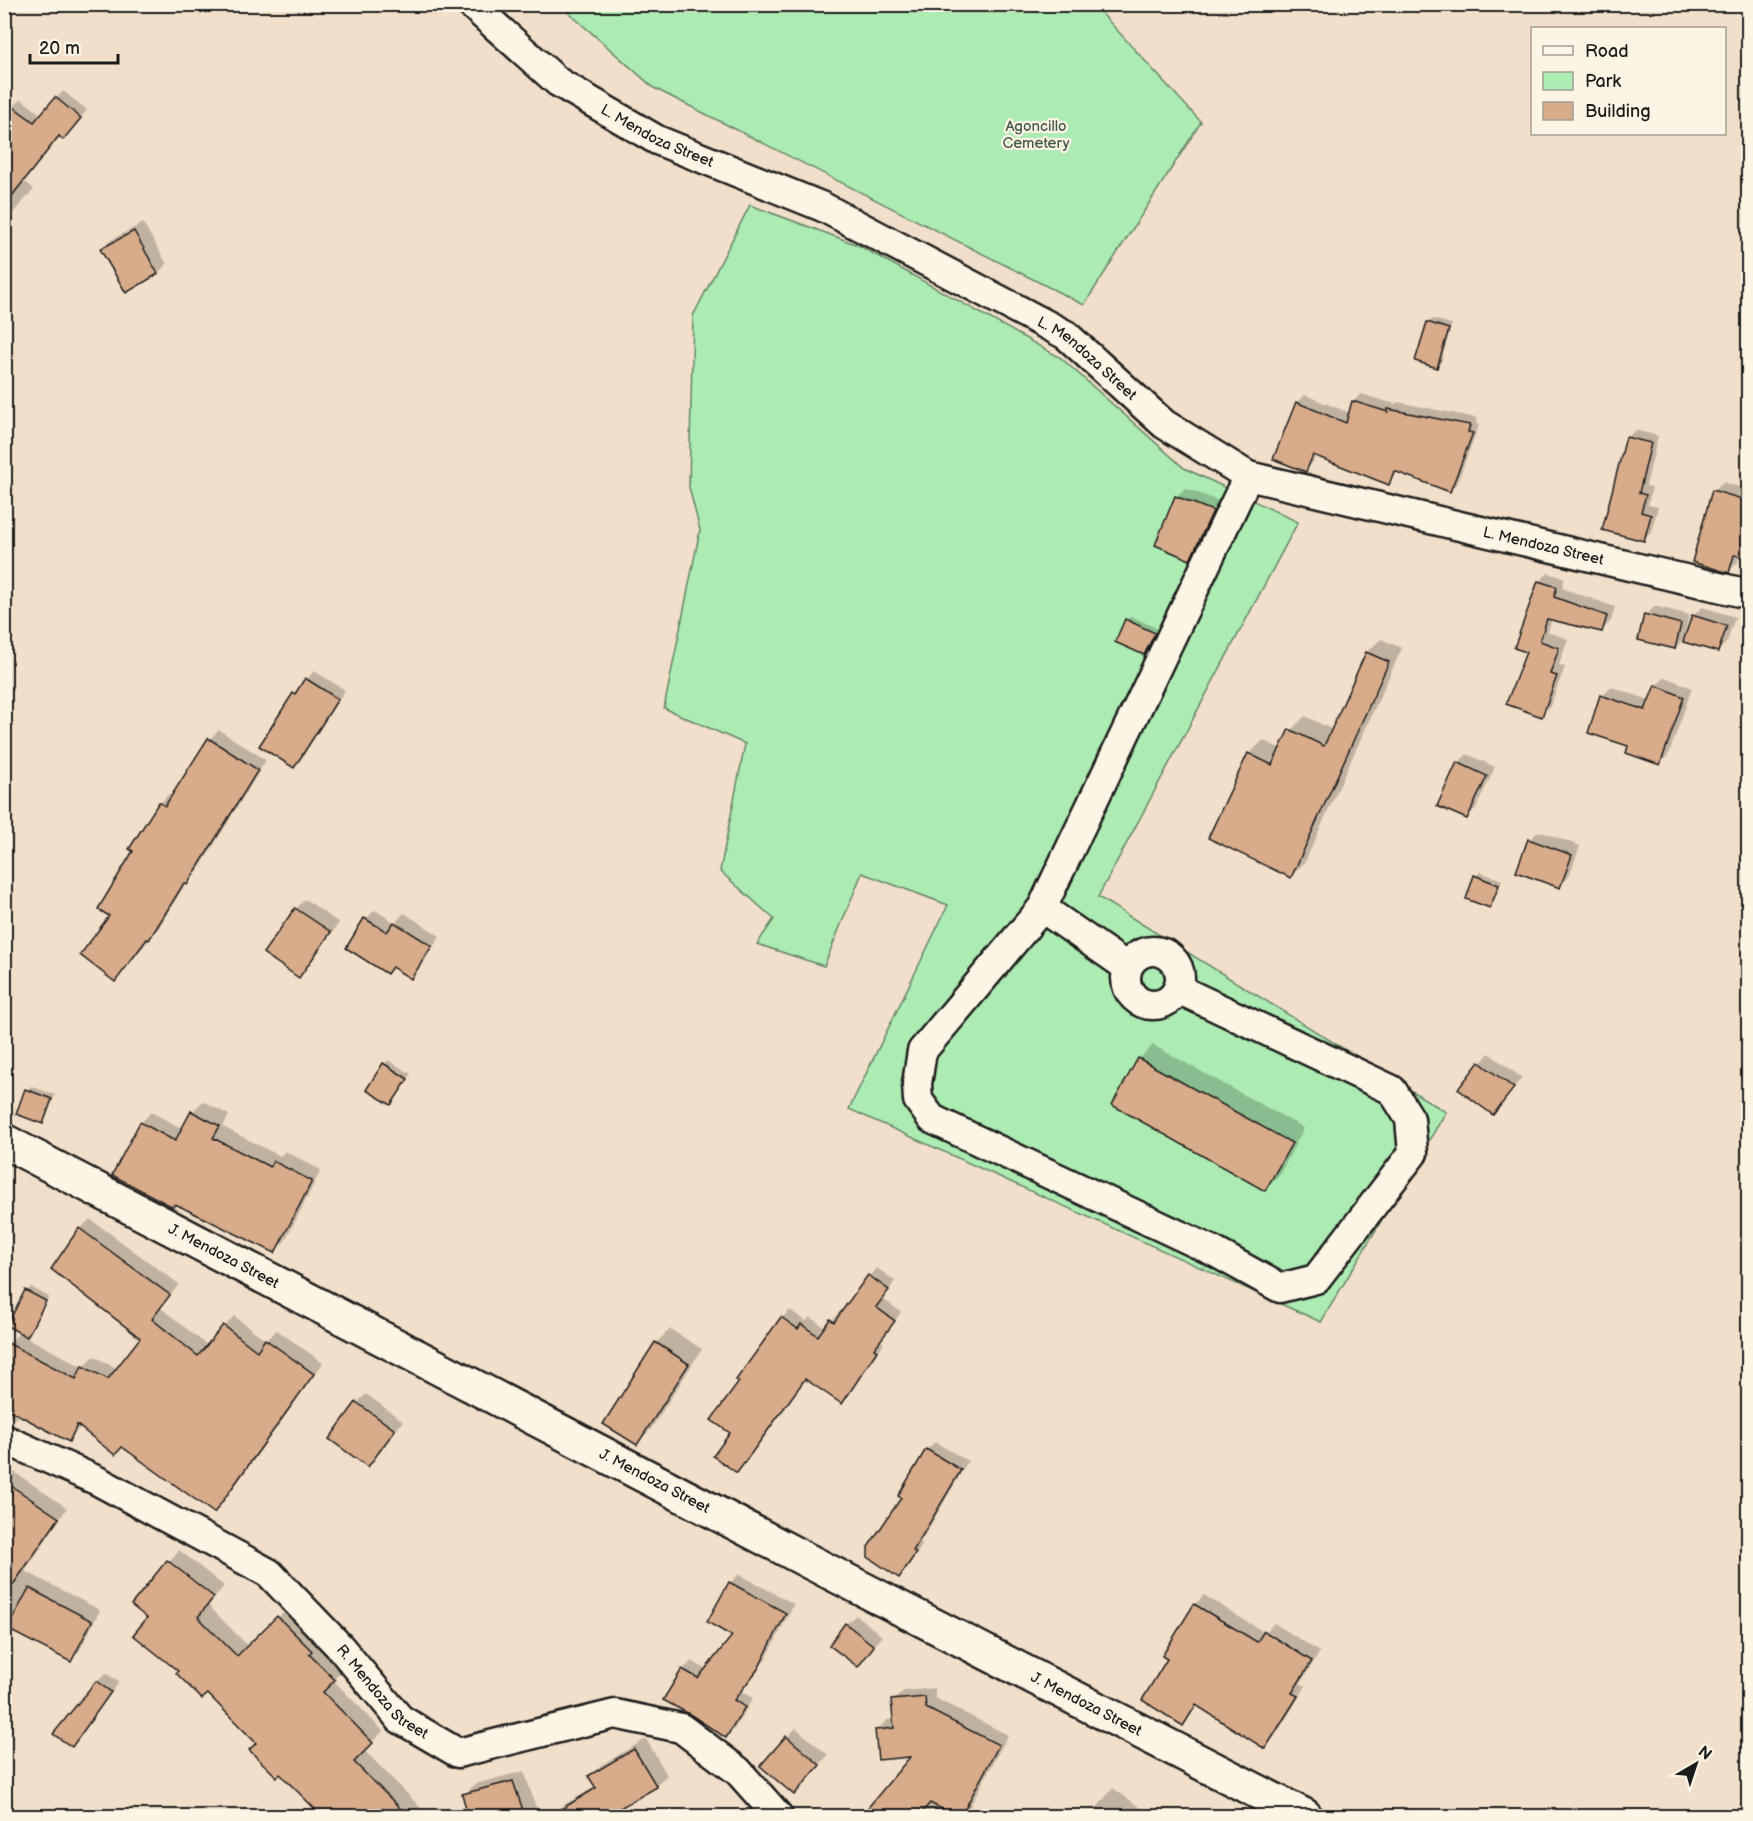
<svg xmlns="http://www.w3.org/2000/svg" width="1753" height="1821" viewBox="0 0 1753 1821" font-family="'Balsamiq Sans',sans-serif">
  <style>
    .green { fill: #acebb2; stroke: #648467; stroke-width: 1.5 }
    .shadow { fill: #0003 }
    .building { fill: #d8ab8a; stroke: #1c1c1c; stroke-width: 1.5 }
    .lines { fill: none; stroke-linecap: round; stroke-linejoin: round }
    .minor-casing { stroke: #1c1c1c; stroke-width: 33 }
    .major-casing { stroke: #1c1c1c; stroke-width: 38 }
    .minor { stroke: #fcf5e5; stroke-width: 28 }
    .major { stroke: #fcf5e5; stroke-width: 33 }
    .labels { text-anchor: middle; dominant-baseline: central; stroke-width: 4.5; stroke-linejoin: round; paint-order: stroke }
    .park-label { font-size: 15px; fill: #475a49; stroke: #fcf5e5 }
    .street-label { font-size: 15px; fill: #1c1c1c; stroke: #fcf5e5 }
  </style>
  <rect width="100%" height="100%" fill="#f1dfca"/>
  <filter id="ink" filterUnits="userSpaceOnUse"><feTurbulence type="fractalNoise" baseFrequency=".0167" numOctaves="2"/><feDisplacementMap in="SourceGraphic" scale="12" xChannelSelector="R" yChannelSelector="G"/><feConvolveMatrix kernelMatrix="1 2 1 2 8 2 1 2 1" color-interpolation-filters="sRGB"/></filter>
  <g filter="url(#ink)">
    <g class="green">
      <path d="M 560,5 L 1094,5 L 1201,122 L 1084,305 L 654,88 Z"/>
      <path d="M 750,205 L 858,245 L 1061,358 L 1184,468 L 1298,522 L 1098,897 L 1446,1112 L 1321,1322 L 849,1109 L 948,905 L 862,873 L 824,966 L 757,944 L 774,919 L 720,871 L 745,744 L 664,708 L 700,530 L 689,487 L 693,316 Z"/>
    </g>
    <g class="shadow">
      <path d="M 63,91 L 87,110 L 70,130 L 60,135 L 24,181 L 34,189 L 7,220 L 4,218 L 4,117 L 21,99 L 42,115 Z"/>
      <path d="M 143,223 L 167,264 L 158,273 L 102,249 L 111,240 Z"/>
      <path d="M 1433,319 L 1452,324 L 1441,362 L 1437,366 L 1428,323 Z"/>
      <path d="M 1361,394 L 1395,404 L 1398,402 L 1477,418 L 1476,424 L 1479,425 L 1457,483 L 1449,491 L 1398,471 L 1389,483 L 1316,455 L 1313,462 L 1305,470 L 1297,403 L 1305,395 L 1350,413 L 1353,402 Z"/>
      <path d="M 1635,430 L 1658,436 L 1646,486 L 1652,487 L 1648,505 L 1658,507 L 1651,532 L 1644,539 L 1603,529 L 1628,437 Z"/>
      <path d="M 1723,482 L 1748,490 L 1748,557 L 1740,555 L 1738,562 L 1729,571 L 1713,491 Z"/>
      <path d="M 1185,488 L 1221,502 L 1199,549 L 1189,558 L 1176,497 Z"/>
      <path d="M 1548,573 L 1565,578 L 1562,588 L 1615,607 L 1611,621 L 1602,630 L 1552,618 L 1548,632 L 1568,639 L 1559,665 L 1565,667 L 1550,706 L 1541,715 L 1528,652 L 1539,582 Z"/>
      <path d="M 1655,606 L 1689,615 L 1685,633 L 1687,634 L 1693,616 L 1702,607 L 1735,617 L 1727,642 L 1718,651 L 1687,636 L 1675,648 L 1646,615 Z"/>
      <path d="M 1131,616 L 1158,629 L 1148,649 L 1144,653 L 1127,620 Z"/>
      <path d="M 1381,639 L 1402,648 L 1305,862 L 1291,876 L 1249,754 L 1263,740 L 1281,749 L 1291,730 L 1305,716 L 1333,730 L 1367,652 Z"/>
      <path d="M 314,671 L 345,690 L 302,758 L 294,766 L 294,694 Z"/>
      <path d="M 1665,677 L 1692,688 L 1669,754 L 1660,764 L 1630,745 L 1602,696 L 1611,687 L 1650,700 L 1656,686 Z"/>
      <path d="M 219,730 L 266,760 L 196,874 L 186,883 L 158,929 L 115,980 L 111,916 L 135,851 L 160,803 L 169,794 L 173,796 L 210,739 Z"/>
      <path d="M 1467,754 L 1495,767 L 1476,808 L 1467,817 L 1458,763 Z"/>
      <path d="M 1539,831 L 1580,846 L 1569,877 L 1560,886 L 1529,840 Z"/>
      <path d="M 1480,872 L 1502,880 L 1494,902 L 1490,906 L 1476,876 Z"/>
      <path d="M 305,899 L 339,923 L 308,967 L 299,976 L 265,953 L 296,909 Z"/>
      <path d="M 375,910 L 395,923 L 404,913 L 440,936 L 420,968 L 411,977 L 366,919 Z"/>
      <path d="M 1153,1045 L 1304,1128 L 1279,1175 L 1265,1189 L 1114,1105 L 1139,1059 Z"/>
      <path d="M 1489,1053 L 1522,1078 L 1492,1113 L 1460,1089 Z"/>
      <path d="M 388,1060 L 411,1074 L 391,1104 L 368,1089 Z"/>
      <path d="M 31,1086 L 55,1095 L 46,1118 L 42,1122 L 27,1090 Z"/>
      <path d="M 203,1101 L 229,1115 L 223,1127 L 280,1156 L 285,1151 L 321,1170 L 285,1241 L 274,1251 L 141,1123 L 151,1112 L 183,1129 L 192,1112 Z"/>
      <path d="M 90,1219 L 179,1284 L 161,1308 L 208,1346 L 234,1316 L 266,1340 L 277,1330 L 323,1363 L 224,1501 L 214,1511 L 123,1445 L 81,1426 L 69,1440 L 20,1414 L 15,1419 L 4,1413 L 4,1351 L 8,1344 L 20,1332 L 27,1291 L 31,1287 L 49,1297 L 31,1331 L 26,1337 L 83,1367 L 94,1356 L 118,1369 L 143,1338 L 80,1229 Z"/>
      <path d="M 877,1268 L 895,1281 L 883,1299 L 901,1312 L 881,1341 L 884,1343 L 849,1394 L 841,1402 L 806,1378 L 745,1464 L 737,1471 L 732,1433 L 741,1382 L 738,1380 L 782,1318 L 790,1310 L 806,1321 L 810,1317 L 826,1328 L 839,1312 L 841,1314 Z"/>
      <path d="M 670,1329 L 702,1349 L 651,1429 L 637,1443 L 605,1423 L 656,1343 Z"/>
      <path d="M 366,1394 L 403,1421 L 377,1456 L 368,1465 L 357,1403 Z"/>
      <path d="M 935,1442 L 968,1461 L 920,1543 L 923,1544 L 907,1568 L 899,1576 L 904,1498 L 927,1450 Z"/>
      <path d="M 4,1465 L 67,1508 L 25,1571 L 100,1610 L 80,1650 L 70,1660 L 7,1627 L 4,1634 Z"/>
      <path d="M 179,1550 L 224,1586 L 208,1605 L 249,1647 L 289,1607 L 345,1668 L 333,1680 L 383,1731 L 364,1750 L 429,1816 L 317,1816 L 321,1813 L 258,1743 L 208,1692 L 180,1671 L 149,1617 L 133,1605 Z"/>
      <path d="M 739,1574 L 794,1604 L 766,1659 L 741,1691 L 753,1698 L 735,1728 L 726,1736 L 691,1713 L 665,1700 L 683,1669 L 692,1661 L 707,1670 L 734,1635 L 709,1621 L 730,1583 Z"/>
      <path d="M 1204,1595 L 1265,1633 L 1274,1623 L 1320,1652 L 1300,1683 L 1306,1686 L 1274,1738 L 1265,1747 L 1198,1705 L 1183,1724 L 1169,1659 L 1164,1656 L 1195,1604 Z"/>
      <path d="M 856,1615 L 882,1636 L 858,1665 L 846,1624 Z"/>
      <path d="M 106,1673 L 119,1682 L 81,1736 L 72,1745 L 97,1682 Z"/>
      <path d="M 935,1688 L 935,1698 L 1008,1735 L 965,1816 L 863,1816 L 914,1755 L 877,1730 L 887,1720 L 894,1719 L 893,1701 L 903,1691 Z"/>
      <path d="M 796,1728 L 828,1755 L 803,1784 L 787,1737 Z"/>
      <path d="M 646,1739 L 667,1775 L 656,1785 L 613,1810 L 610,1816 L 545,1816 L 596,1786 L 590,1776 L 601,1765 Z"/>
      <path d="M 524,1771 L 539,1816 L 455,1816 L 467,1805 L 464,1795 L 475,1784 Z"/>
      <path d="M 1113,1788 L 1152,1816 L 1090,1816 Z"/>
      <path d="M 744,1809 L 754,1816 L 736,1816 Z"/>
    </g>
    <g class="building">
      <path d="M 55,97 L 81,118 L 63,140 L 59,136 L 4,206 L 4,100 L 34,122 Z"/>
      <path d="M 134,231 L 158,274 L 126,293 L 100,249 Z"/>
      <path d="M 1427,322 L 1449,329 L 1437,368 L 1415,361 Z"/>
      <path d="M 1352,401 L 1388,412 L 1388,409 L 1470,425 L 1468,432 L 1473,433 L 1450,492 L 1394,471 L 1389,485 L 1313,455 L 1306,472 L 1273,459 L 1296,402 L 1346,423 Z"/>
      <path d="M 1626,437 L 1651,443 L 1639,493 L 1646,495 L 1641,512 L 1651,515 L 1644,541 L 1602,530 Z"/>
      <path d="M 1712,490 L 1749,501 L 1749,558 L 1734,555 L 1729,573 L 1692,562 Z"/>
      <path d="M 1175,496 L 1213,511 L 1190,560 L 1155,545 Z"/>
      <path d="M 1538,581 L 1557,587 L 1554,597 L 1607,616 L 1602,632 L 1547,619 L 1540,641 L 1559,648 L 1550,674 L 1557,676 L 1542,717 L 1506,704 L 1526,652 L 1514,648 Z"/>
      <path d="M 1644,614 L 1681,624 L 1675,649 L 1638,640 Z"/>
      <path d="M 1692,615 L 1727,626 L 1718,652 L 1683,642 Z"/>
      <path d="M 1125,619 L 1155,633 L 1144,655 L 1115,642 Z"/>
      <path d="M 1366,652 L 1389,662 L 1291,878 L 1208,838 L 1248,753 L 1272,765 L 1289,729 L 1324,746 Z"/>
      <path d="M 305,678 L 338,699 L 294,768 L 259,746 L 293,693 L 295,694 Z"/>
      <path d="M 1655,685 L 1684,697 L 1660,765 L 1626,753 L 1628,746 L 1588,733 L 1600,695 L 1645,710 Z"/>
      <path d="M 208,738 L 258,770 L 187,885 L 184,883 L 149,940 L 147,939 L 115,982 L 80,955 L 109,916 L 98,909 L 133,851 L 129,849 L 159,802 L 165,806 Z"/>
      <path d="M 1457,762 L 1487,776 L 1467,819 L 1437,806 Z"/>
      <path d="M 1528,839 L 1572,855 L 1560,888 L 1516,872 Z"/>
      <path d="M 1474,875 L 1499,885 L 1490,908 L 1466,899 Z"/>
      <path d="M 295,908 L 331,932 L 299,978 L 263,953 Z"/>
      <path d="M 364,918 L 387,932 L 394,922 L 432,946 L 411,979 L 392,967 L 387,974 L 346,948 Z"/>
      <path d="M 1138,1058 L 1292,1143 L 1265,1191 L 1112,1105 Z"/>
      <path d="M 1479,1062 L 1514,1088 L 1493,1115 L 1458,1089 Z"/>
      <path d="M 383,1063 L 408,1079 L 391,1105 L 366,1090 Z"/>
      <path d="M 25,1089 L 52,1099 L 43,1124 L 16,1114 Z"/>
      <path d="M 191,1111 L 220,1126 L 213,1138 L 270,1167 L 273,1161 L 312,1181 L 275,1253 L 175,1204 L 173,1207 L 112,1175 L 140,1122 L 175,1141 Z"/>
      <path d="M 79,1228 L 170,1295 L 152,1319 L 198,1356 L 223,1325 L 257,1351 L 265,1339 L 314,1374 L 214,1513 L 122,1447 L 115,1455 L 77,1425 L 69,1442 L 4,1407 L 4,1341 L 76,1379 L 82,1366 L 108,1379 L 140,1338 L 51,1269 Z"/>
      <path d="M 868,1275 L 889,1290 L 876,1307 L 895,1321 L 874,1349 L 877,1351 L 842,1404 L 805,1379 L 737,1473 L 713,1456 L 730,1433 L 711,1420 L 739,1382 L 736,1380 L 781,1317 L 798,1329 L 801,1324 L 818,1336 L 830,1319 L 834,1322 Z"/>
      <path d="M 25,1290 L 46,1301 L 27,1337 L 7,1326 Z"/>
      <path d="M 655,1342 L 689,1364 L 637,1445 L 603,1424 Z"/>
      <path d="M 356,1402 L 395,1430 L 368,1467 L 329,1439 Z"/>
      <path d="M 926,1449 L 961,1470 L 913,1551 L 916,1553 L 899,1578 L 868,1557 L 868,1547 L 901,1498 L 898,1496 Z"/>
      <path d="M 4,1481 L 59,1518 L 4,1598 Z"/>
      <path d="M 167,1560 L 214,1597 L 198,1617 L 237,1656 L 277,1616 L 312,1651 L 309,1654 L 335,1680 L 323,1692 L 373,1743 L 354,1762 L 408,1816 L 322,1816 L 280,1774 L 277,1777 L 249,1750 L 256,1743 L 208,1694 L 202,1699 L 176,1673 L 178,1671 L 133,1635 L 147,1618 L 131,1605 Z"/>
      <path d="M 729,1582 L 786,1613 L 758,1669 L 734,1700 L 745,1707 L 726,1738 L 691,1715 L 663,1700 L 682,1669 L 698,1678 L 732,1636 L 707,1622 Z"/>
      <path d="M 29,1588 L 92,1621 L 71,1662 L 7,1629 Z"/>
      <path d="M 1194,1604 L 1257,1642 L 1264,1631 L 1312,1661 L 1292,1693 L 1298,1696 L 1265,1749 L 1196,1705 L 1183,1726 L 1142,1700 L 1167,1659 L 1162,1656 Z"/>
      <path d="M 845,1623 L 874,1646 L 858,1667 L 829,1645 Z"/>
      <path d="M 96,1681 L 111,1692 L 72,1747 L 53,1734 Z"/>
      <path d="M 925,1697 L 926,1708 L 999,1745 L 961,1816 L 956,1816 L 930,1803 L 919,1816 L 861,1816 L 910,1757 L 878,1760 L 875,1730 L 894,1728 L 891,1700 Z"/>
      <path d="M 786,1736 L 820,1765 L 794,1795 L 760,1766 Z"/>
      <path d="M 634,1749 L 657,1787 L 606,1816 L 550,1816 L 596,1788 L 588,1776 Z"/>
      <path d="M 513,1781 L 525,1816 L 468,1816 L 462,1794 Z"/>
    </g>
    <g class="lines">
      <defs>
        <g id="minor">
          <path id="s1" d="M 471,4 L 558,82 L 657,140 L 823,207 L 1066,335 L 1164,424 L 1248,476 L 1748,594"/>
          <path d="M 1042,908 L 1127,967"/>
          <circle cx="1153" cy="978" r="27"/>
          <path d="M 1178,989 L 1392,1090 L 1410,1119 L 1413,1153 L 1316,1279 L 1280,1288 L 1213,1251 L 932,1119 L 918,1100 L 917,1084 L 922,1051 L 1042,908 L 1248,476"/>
          <path id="s2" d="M 4,1439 L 98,1481 L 269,1573 L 340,1647 L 400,1719 L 458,1753 L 615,1714 L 681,1728 L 738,1771 L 778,1816"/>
        </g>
        <g id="major">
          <path id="s3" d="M 4,1141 L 814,1564 L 1305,1816"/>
        </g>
      </defs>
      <use href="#minor" class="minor-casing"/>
      <use href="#major" class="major-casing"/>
      <use href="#minor" class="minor"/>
      <use href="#major" class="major"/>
    </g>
  </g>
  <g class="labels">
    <g class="park-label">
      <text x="1036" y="126">Agoncillo<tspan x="1036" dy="17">Cemetery</tspan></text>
    </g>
    <g class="street-label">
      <text stroke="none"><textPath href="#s1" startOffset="230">L. Mendoza Street</textPath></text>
      <text stroke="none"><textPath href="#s1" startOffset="716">L. Mendoza Street</textPath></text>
      <text stroke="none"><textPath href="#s1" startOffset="1220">L. Mendoza Street</textPath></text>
      <text stroke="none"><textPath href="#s3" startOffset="248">J. Mendoza Street</textPath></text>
      <text stroke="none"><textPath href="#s3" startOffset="734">J. Mendoza Street</textPath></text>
      <text stroke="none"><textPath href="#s2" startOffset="462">R. Mendoza Street</textPath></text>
      <text stroke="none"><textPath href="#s3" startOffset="1220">J. Mendoza Street</textPath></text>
    </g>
  </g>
  <rect width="1753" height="1821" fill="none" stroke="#fcf5e5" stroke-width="24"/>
  <rect x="12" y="12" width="1729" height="1797" fill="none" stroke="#1c1c1c" stroke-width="2" filter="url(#ink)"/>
  <rect x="1531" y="27" width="195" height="108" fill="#fcf5e5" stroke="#a29e95" stroke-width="1.5"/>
  <rect x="1543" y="46" width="30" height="9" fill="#fcf5e5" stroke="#a29e95" stroke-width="1.5"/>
  <text x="1585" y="57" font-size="18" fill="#1c1c1c">Road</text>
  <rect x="1543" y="72" width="30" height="18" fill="#acebb2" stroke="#a29e95" stroke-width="1.5"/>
  <text x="1585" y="87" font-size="18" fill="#1c1c1c">Park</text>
  <rect x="1543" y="102" width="30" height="18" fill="#d8ab8a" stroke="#a29e95" stroke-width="1.5"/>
  <text x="1585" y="117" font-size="18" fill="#1c1c1c">Building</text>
  <g transform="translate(1696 1764) rotate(39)" stroke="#fcf5e5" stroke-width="4.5" paint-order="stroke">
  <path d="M0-4.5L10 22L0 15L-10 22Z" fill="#1c1c1c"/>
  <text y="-9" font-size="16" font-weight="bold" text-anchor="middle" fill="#1c1c1c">N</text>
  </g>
  <path d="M30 54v9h88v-9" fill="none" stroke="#1c1c1c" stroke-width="3"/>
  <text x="39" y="54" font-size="18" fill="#1c1c1c" stroke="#fcf5e5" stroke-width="4.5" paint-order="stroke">20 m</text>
</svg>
